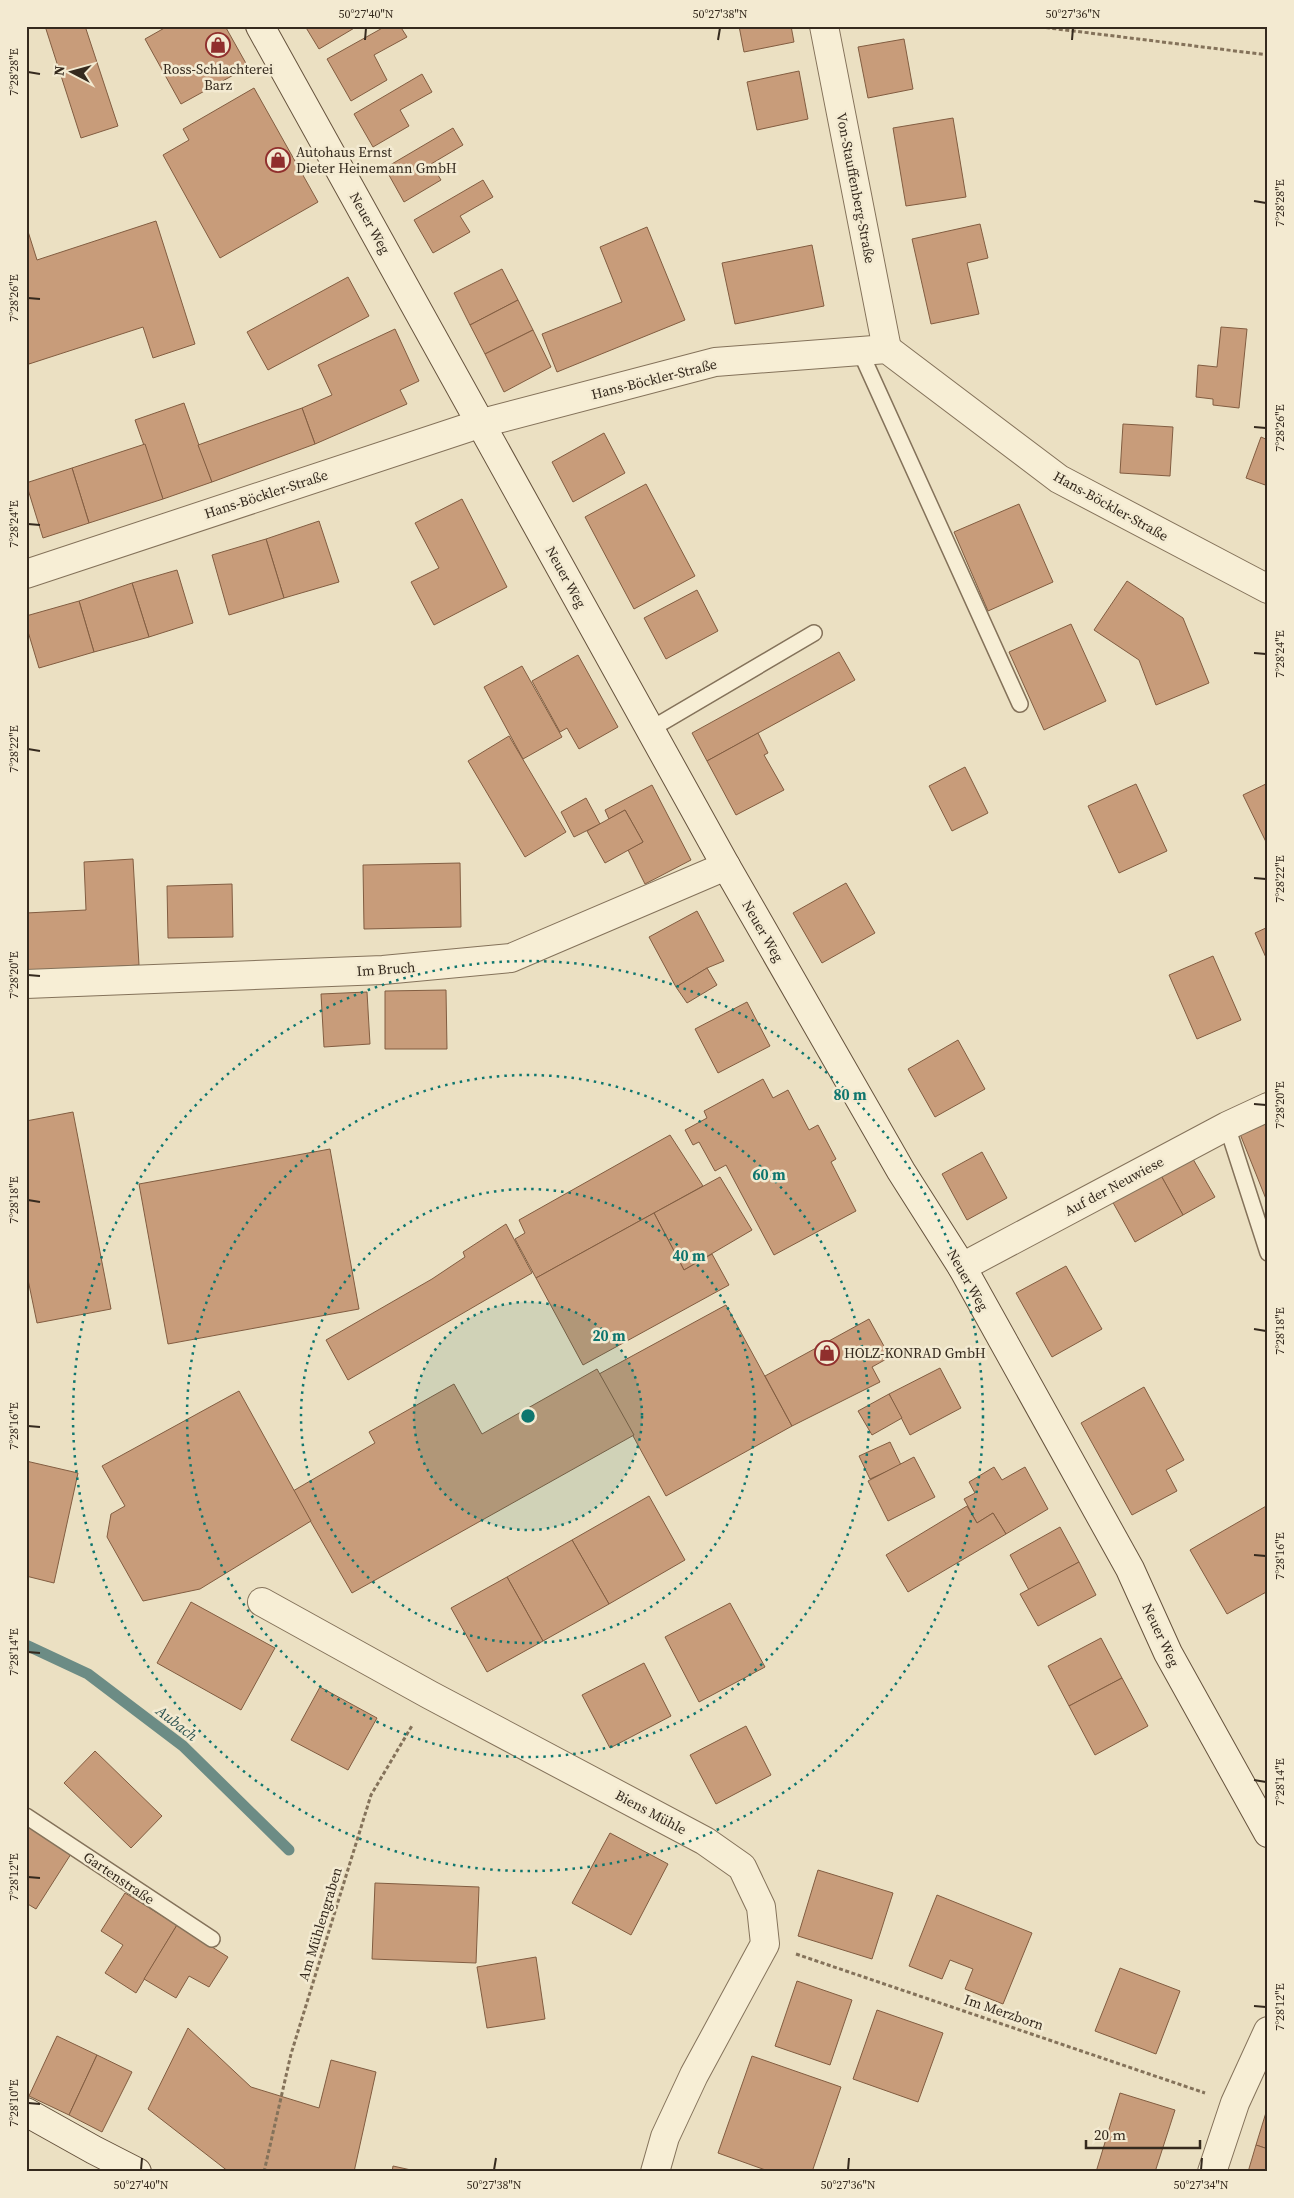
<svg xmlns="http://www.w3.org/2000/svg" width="1294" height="2198" viewBox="0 0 1294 2198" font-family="'Source Serif 4',serif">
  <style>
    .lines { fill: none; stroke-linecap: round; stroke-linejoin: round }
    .stream { stroke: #6c8c85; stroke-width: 11 }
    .building { fill: #c89c7a; stroke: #825d41 }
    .lane-casing { stroke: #84725a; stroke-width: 18 }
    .street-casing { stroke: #84725a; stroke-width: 30 }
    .secondary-casing { stroke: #66533d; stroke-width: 30 }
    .path { stroke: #84725a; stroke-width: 3; stroke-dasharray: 4 2.5; stroke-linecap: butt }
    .lane { stroke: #f7eed5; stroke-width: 15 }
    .street { stroke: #f7eed5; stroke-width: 28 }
    .secondary { stroke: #f7eed5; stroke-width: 28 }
    .ticks { fill: none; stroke: #352a1e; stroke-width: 2 }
    .ring { fill: none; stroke: #0f766e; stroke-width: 2.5; stroke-dasharray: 2.5 5 }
    .labels { text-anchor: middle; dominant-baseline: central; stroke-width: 5; stroke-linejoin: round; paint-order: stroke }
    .poi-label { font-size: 14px; fill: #352a1e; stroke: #f3ead1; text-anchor: start }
    .street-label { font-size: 14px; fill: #352a1e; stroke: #f3ead1 }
    .water-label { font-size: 15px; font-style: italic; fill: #2e5452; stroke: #f3ead1 }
    .centre { fill: #0f766e; stroke: #f3ead1; stroke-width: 2.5 }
    .ring-label { font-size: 15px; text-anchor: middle; font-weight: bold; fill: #0f766e; stroke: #f3ead1; stroke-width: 5; stroke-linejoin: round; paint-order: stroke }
    .neatline { fill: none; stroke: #352a1e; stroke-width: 2 }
    .ticks-label { font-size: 12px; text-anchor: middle; fill: #352a1e }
  </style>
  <rect width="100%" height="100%" fill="#ebe0c2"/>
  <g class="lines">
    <path class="stream" d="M 26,1645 L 88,1674 L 183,1746 L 289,1850"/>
  </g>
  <g class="building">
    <path d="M 45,26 L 85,26 L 118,126 L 81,138 Z"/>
    <path d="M 168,26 L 225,26 L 248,67 L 181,104 L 145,39 Z"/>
    <path d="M 305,26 L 356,26 L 356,27 L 319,49 Z"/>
    <path d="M 386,26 L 400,26 L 407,37 L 374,55 L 387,80 L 351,101 L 327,59 Z"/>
    <path d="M 739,26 L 791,26 L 794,42 L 744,52 Z"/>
    <path d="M 904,39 L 913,89 L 868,98 L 858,47 Z"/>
    <path d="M 799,71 L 808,119 L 757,130 L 747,82 Z"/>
    <path d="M 422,74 L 432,92 L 400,110 L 409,126 L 373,147 L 354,114 Z"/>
    <path d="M 254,88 L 318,202 L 220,258 L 163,155 L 189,140 L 183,129 Z"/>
    <path d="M 953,118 L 966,197 L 906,206 L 893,128 Z"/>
    <path d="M 453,128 L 463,145 L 431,164 L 441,180 L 404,202 L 385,168 Z"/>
    <path d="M 483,180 L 493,197 L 460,216 L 470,232 L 433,253 L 414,220 Z"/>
    <path d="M 156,221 L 195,344 L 153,358 L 143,327 L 29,364 L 26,354 L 26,225 L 37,260 Z"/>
    <path d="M 980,224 L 988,258 L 967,263 L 979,314 L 931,324 L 912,239 Z"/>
    <path d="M 647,227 L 685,320 L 557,372 L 542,334 L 622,302 L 600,247 Z"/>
    <path d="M 812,245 L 824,306 L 735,324 L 722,263 Z"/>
    <path d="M 502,269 L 518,300 L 470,325 L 454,293 Z"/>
    <path d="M 348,277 L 369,316 L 268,370 L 247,332 Z"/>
    <path d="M 518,300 L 533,330 L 485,354 L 470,325 Z"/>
    <path d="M 1221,327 L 1247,329 L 1239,408 L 1213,405 L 1213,399 L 1196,397 L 1198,365 L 1217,367 Z"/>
    <path d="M 395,329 L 419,381 L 400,390 L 407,404 L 315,444 L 302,408 L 332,395 L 318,365 Z"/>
    <path d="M 533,330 L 551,367 L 504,392 L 485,354 Z"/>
    <path d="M 184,403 L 212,482 L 163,499 L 135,420 Z"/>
    <path d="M 302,408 L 315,444 L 212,482 L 198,445 Z"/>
    <path d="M 1123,424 L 1173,427 L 1170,476 L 1120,473 Z"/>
    <path d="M 604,433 L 625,473 L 573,502 L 552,462 Z"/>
    <path d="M 1261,437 L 1268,440 L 1268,486 L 1246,478 Z"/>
    <path d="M 145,444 L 163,499 L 89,523 L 72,468 Z"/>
    <path d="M 72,468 L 89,523 L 43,538 L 26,483 Z"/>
    <path d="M 646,484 L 695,576 L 634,609 L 585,517 Z"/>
    <path d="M 462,499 L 507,587 L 434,625 L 411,582 L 439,568 L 415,523 Z"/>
    <path d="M 1019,504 L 1053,582 L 988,611 L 954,532 Z"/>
    <path d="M 319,521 L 339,582 L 284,598 L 266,539 Z"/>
    <path d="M 266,539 L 284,598 L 229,615 L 212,555 Z"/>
    <path d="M 177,570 L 193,623 L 149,637 L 132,583 Z"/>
    <path d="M 1127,581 L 1183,618 L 1209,683 L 1156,705 L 1139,660 L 1094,630 Z"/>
    <path d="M 132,583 L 149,637 L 94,652 L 79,601 Z"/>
    <path d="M 697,590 L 718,631 L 666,659 L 644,618 Z"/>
    <path d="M 79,601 L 94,652 L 39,668 L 26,625 L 26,616 Z"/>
    <path d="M 1071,624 L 1106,701 L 1044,730 L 1009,652 Z"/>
    <path d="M 839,652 L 855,680 L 707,761 L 692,733 Z"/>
    <path d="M 578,655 L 618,727 L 579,749 L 567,728 L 560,732 L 532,681 Z"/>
    <path d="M 522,666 L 562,737 L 523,759 L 484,687 Z"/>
    <path d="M 758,733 L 768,753 L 764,755 L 784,790 L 736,815 L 707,761 Z"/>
    <path d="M 509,736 L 566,832 L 525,857 L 468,761 Z"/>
    <path d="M 965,767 L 988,813 L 952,831 L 929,786 Z"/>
    <path d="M 1268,783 L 1268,846 L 1243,795 Z"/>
    <path d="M 1136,784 L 1167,851 L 1119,873 L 1088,806 Z"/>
    <path d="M 652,785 L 691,860 L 645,884 L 628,850 L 643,842 L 625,810 L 609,819 L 605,810 Z"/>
    <path d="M 586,798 L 600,824 L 574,837 L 561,812 Z"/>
    <path d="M 625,810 L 643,842 L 605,863 L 587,831 Z"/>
    <path d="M 133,859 L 139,965 L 26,972 L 26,913 L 86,910 L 84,862 Z"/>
    <path d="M 460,863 L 461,927 L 364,929 L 363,865 Z"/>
    <path d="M 846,883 L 875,933 L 822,963 L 793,913 Z"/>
    <path d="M 232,884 L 233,937 L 168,938 L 167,886 Z"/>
    <path d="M 697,911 L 724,961 L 707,968 L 676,987 L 649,937 Z"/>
    <path d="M 1268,927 L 1268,962 L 1255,933 Z"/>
    <path d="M 1213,956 L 1241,1020 L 1197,1039 L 1169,975 Z"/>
    <path d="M 707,968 L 717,985 L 687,1003 L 676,987 Z"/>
    <path d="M 446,990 L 447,1049 L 385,1049 L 385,991 Z"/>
    <path d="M 367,992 L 370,1044 L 324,1047 L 321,994 Z"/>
    <path d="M 747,1002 L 770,1046 L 718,1073 L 695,1029 Z"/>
    <path d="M 958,1040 L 985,1089 L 935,1117 L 908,1069 Z"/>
    <path d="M 763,1079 L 773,1098 L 788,1090 L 809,1130 L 818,1125 L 836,1159 L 831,1162 L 856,1211 L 774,1255 L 726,1165 L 715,1171 L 699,1142 L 693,1145 L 685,1130 L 707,1118 L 704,1111 Z"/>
    <path d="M 73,1112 L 111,1309 L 37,1323 L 26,1270 L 26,1121 Z"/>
    <path d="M 1268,1123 L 1268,1204 L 1240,1134 Z"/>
    <path d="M 670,1135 L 703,1186 L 536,1278 L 515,1239 L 525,1233 L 519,1220 Z"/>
    <path d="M 330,1149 L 359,1309 L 168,1344 L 139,1184 Z"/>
    <path d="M 982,1152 L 1007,1198 L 967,1220 L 942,1174 Z"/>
    <path d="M 1190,1154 L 1215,1197 L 1183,1215 L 1159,1172 Z"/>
    <path d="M 1159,1172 L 1183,1215 L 1135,1242 L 1111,1199 Z"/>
    <path d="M 720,1177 L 752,1230 L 684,1270 L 654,1213 Z"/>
    <path d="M 654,1213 L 684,1270 L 712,1254 L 729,1285 L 583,1365 L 536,1278 Z"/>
    <path d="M 506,1224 L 532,1273 L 348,1380 L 326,1340 L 432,1279 L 465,1257 L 463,1252 Z"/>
    <path d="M 1066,1266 L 1102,1329 L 1052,1357 L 1016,1293 Z"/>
    <path d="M 726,1305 L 792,1426 L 666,1496 L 599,1374 Z"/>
    <path d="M 869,1319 L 890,1357 L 872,1367 L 880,1382 L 792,1426 L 765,1376 Z"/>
    <path d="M 940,1368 L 961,1408 L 910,1435 L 889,1394 Z"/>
    <path d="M 597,1369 L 634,1435 L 352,1593 L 293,1491 L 375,1443 L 369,1432 L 454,1384 L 482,1434 Z"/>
    <path d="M 1144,1387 L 1184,1460 L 1166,1470 L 1177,1491 L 1132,1515 L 1081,1423 Z"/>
    <path d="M 239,1391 L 311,1521 L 200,1589 L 143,1601 L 107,1537 L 111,1514 L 125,1506 L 102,1466 Z"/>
    <path d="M 889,1394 L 902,1418 L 872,1435 L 858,1411 Z"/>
    <path d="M 890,1442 L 901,1465 L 870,1479 L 859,1456 Z"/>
    <path d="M 914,1457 L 935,1497 L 888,1521 L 868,1481 Z"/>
    <path d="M 26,1461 L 78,1473 L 54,1583 L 26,1576 Z"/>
    <path d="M 994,1467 L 1002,1480 L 1025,1467 L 1048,1509 L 1006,1534 L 993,1513 L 977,1523 L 964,1499 L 975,1493 L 969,1482 Z"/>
    <path d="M 649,1496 L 685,1560 L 609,1604 L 572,1540 Z"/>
    <path d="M 1268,1505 L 1268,1591 L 1227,1614 L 1190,1550 Z"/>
    <path d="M 967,1506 L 977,1523 L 993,1513 L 1006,1534 L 908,1592 L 886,1555 Z"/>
    <path d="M 1060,1527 L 1079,1562 L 1029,1590 L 1010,1555 Z"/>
    <path d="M 572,1540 L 609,1604 L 543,1641 L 507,1577 Z"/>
    <path d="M 1079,1562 L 1096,1595 L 1038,1626 L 1020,1594 Z"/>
    <path d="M 507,1577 L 543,1641 L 487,1672 L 451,1608 Z"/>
    <path d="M 191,1602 L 275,1648 L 241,1710 L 157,1663 Z"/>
    <path d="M 730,1603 L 765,1667 L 699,1702 L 665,1637 Z"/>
    <path d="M 1101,1638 L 1122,1678 L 1069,1706 L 1048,1666 Z"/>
    <path d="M 644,1663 L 671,1716 L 610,1748 L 582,1695 Z"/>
    <path d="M 1122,1678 L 1148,1726 L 1095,1755 L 1069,1706 Z"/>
    <path d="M 320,1687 L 377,1718 L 348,1770 L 291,1740 Z"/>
    <path d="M 746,1726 L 771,1775 L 716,1804 L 690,1755 Z"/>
    <path d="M 95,1751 L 162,1816 L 131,1848 L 64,1783 Z"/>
    <path d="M 26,1825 L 71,1854 L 36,1909 L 26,1903 Z"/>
    <path d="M 610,1833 L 668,1864 L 631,1935 L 572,1903 Z"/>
    <path d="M 818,1870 L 893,1893 L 872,1959 L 798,1936 Z"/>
    <path d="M 375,1883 L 479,1887 L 476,1963 L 372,1959 Z"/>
    <path d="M 125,1893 L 177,1925 L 136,1993 L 105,1973 L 123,1945 L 101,1931 Z"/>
    <path d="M 937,1895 L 1032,1933 L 1003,2004 L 965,1989 L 973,1969 L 950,1960 L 942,1979 L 909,1966 Z"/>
    <path d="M 177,1925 L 228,1957 L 209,1987 L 189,1976 L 176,1998 L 144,1979 Z"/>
    <path d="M 536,1957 L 545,2019 L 487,2028 L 477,1967 Z"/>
    <path d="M 1120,1968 L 1180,1991 L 1156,2054 L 1095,2031 Z"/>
    <path d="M 797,1981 L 852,2000 L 830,2065 L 775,2046 Z"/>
    <path d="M 877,2010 L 943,2033 L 918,2102 L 853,2079 Z"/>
    <path d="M 188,2028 L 251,2087 L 319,2108 L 331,2060 L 376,2072 L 354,2172 L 229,2172 L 148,2109 Z"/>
    <path d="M 57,2036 L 97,2055 L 69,2115 L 29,2096 Z"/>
    <path d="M 97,2055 L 132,2072 L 102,2132 L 69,2115 Z"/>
    <path d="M 752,2056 L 841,2087 L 812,2172 L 771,2172 L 718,2153 Z"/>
    <path d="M 1120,2093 L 1175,2110 L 1155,2172 L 1096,2172 Z"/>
    <path d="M 1268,2106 L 1268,2149 L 1256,2145 Z"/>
    <path d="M 1256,2145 L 1268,2149 L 1268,2172 L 1248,2172 Z"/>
    <path d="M 393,2166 L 420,2172 L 392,2172 Z"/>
  </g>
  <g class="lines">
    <defs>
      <g id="lane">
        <path d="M 860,351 L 1020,704"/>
        <path d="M 651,729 L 814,633"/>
        <path d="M 1227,1126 L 1268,1253"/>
        <path d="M 26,1816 L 212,1939"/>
      </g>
      <g id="street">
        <path d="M 824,26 L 887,349"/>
        <path d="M 26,574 L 482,423 L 715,362 L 887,349 L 1059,479 L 1268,589"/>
        <path d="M 26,984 L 383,970 L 511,958 L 726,866"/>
        <path d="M 962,1267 L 1227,1126 L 1268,1107"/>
        <path d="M 262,1602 L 430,1695 L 705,1841 L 742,1867 L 761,1907 L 765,1944 L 694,2075 L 665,2137 L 655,2172"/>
        <path d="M 1212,2172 L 1235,2103 L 1268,2031"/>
      </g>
      <g id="secondary">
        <path d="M 260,26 L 726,866 L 901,1171 L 962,1267 L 1130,1569 L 1168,1653 L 1268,1833"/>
        <path d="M 26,2112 L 94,2150 L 137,2172"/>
      </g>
    </defs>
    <use href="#lane" class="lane-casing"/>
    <use href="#street" class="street-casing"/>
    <use href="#secondary" class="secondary-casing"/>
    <g class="path">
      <path d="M 1033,26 L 1268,55"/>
      <path d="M 796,1954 L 1205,2093"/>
      <path d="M 264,2172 L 291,2054 L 371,1795 L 413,1724"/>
    </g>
    <use href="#lane" class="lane"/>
    <use href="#street" class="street"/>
    <use href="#secondary" class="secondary"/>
  </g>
  <path class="ticks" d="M 365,40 L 366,28M 718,40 L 720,28M 1072,40 L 1073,28M 28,72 L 40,74M 1254,201 L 1266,203M 28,298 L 40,299M 1254,427 L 1266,428M 28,524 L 40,525M 1254,653 L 1266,654M 28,749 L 40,751M 1254,878 L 1266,879M 28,975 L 40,976M 1254,1104 L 1266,1105M 28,1200 L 40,1202M 1254,1329 L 1266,1331M 28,1426 L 40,1427M 1254,1555 L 1266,1556M 28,1652 L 40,1653M 1254,1780 L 1266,1782M 28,1877 L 40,1878M 1254,2006 L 1266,2007M 28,2103 L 40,2104M 141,2170 L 142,2158M 494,2170 L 496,2158M 848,2170 L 849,2158M 1201,2170 L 1202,2158"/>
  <circle cx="528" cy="1416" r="114" fill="#0f766e" fill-opacity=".12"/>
  <g class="ring">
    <circle cx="528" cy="1416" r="114"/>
    <circle cx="528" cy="1416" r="227"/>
    <circle cx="528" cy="1416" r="341"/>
    <circle cx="528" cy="1416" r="455"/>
  </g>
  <defs>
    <symbol id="shop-ring" viewBox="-11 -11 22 22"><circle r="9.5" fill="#f3ead1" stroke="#902f2d" stroke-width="1.5"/><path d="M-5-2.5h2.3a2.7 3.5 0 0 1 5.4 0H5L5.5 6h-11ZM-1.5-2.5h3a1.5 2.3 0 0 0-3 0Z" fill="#902f2d"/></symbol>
  </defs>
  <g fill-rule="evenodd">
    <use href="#shop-ring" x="204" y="31" width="28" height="28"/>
    <use href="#shop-ring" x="264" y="146" width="28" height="28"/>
    <use href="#shop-ring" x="813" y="1339" width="28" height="28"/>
  </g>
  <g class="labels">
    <g class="poi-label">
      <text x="218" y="69" text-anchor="middle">Ross-Schlachterei<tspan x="218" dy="16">Barz</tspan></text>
      <text x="296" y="152">Autohaus Ernst<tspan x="296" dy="16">Dieter Heinemann GmbH</tspan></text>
      <text x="844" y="1353">HOLZ-KONRAD GmbH</text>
    </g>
    <g class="street-label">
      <text transform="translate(856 188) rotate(79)">Von-Stauffenberg-Straße</text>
      <text transform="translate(370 223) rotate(61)">Neuer Weg</text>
      <text transform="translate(654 379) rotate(-14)">Hans-Böckler-Straße</text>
      <text transform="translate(266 494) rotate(-18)">Hans-Böckler-Straße</text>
      <text transform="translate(1111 506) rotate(29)">Hans-Böckler-Straße</text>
      <text transform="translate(566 577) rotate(61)">Neuer Weg</text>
      <text transform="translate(763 931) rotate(60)">Neuer Weg</text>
      <text transform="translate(386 969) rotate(-4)">Im Bruch</text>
      <text transform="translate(1114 1186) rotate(-28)">Auf der Neuwiese</text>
      <text transform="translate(968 1280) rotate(60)">Neuer Weg</text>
      <text transform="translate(1161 1635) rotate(65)">Neuer Weg</text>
      <text transform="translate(651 1812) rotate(28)">Biens Mühle</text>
      <text transform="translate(119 1878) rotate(34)">Gartenstraße</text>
      <text transform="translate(320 1924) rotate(-73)">Am Mühlengraben</text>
      <text transform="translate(1004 2012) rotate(19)">Im Merzborn</text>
    </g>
    <g class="water-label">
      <text transform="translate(177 1723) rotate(38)">Aubach</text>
    </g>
  </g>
  <circle cx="528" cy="1416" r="8" class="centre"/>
  <g class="ring-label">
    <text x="850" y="1100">80 m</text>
    <text x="769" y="1180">60 m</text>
    <text x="689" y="1261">40 m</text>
    <text x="609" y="1341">20 m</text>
  </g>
  <rect width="1294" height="2198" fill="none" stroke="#f3ead1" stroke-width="55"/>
  <g transform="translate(72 72) rotate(276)" stroke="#f3ead1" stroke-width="4" paint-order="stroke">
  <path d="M0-4L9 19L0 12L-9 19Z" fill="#352a1e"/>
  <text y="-8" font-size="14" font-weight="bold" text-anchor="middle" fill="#352a1e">N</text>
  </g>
  <path d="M1086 2140v8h114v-8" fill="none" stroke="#352a1e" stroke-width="2.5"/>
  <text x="1094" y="2140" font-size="15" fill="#352a1e" stroke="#f3ead1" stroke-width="4" paint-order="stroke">20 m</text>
  <rect x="28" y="28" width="1238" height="2142" class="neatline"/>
  <g class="ticks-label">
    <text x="366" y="18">50°27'40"N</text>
    <text x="720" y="18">50°27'38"N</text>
    <text x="1073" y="18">50°27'36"N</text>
    <text transform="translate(14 72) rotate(-90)" y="4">7°28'28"E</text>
    <text transform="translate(1280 203) rotate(-90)" y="4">7°28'28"E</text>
    <text transform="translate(14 298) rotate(-90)" y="4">7°28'26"E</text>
    <text transform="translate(1280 428) rotate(-90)" y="4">7°28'26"E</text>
    <text transform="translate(14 524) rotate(-90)" y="4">7°28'24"E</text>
    <text transform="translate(1280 654) rotate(-90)" y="4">7°28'24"E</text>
    <text transform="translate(14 749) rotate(-90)" y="4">7°28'22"E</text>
    <text transform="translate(1280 879) rotate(-90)" y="4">7°28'22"E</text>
    <text transform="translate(14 975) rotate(-90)" y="4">7°28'20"E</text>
    <text transform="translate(1280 1105) rotate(-90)" y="4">7°28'20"E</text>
    <text transform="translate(14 1200) rotate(-90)" y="4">7°28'18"E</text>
    <text transform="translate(1280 1331) rotate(-90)" y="4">7°28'18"E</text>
    <text transform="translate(14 1426) rotate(-90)" y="4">7°28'16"E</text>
    <text transform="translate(1280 1556) rotate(-90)" y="4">7°28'16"E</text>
    <text transform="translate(14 1652) rotate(-90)" y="4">7°28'14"E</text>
    <text transform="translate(1280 1782) rotate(-90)" y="4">7°28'14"E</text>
    <text transform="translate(14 1877) rotate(-90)" y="4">7°28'12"E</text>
    <text transform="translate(1280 2007) rotate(-90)" y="4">7°28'12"E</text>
    <text transform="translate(14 2103) rotate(-90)" y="4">7°28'10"E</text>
    <text x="141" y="2189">50°27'40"N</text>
    <text x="494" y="2189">50°27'38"N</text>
    <text x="848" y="2189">50°27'36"N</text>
    <text x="1201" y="2189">50°27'34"N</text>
  </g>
</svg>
